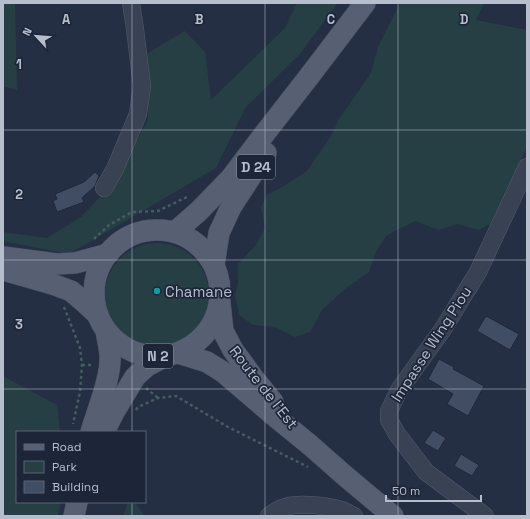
<svg xmlns="http://www.w3.org/2000/svg" width="530" height="519" viewBox="0 0 530 519" font-family="'Space Grotesk',sans-serif">
  <style>
    .green { fill: #263f44 }
    .building { fill: #404d63; stroke: #1f283a }
    .lines { fill: none; stroke-linecap: round; stroke-linejoin: round }
    .minor-casing { stroke: #545d6d; stroke-width: 18 }
    .major-casing { stroke: #424b5c; stroke-width: 22 }
    .path { stroke: #455c61; stroke-width: 2.5; stroke-dasharray: 3 3; stroke-linecap: butt }
    .minor { stroke: #394253; stroke-width: 17 }
    .major { stroke: #576073; stroke-width: 21 }
    .grid { fill: none; stroke: #b6bdcd; stroke-width: 1; stroke-opacity: 0.55 }
    .culture-dot { fill: #0f9aa8; stroke: #1d2638; stroke-width: 1.5 }
    .labels { text-anchor: middle; dominant-baseline: central; stroke-width: 3.5; stroke-linejoin: round; paint-order: stroke }
    .shield { fill: #1d2638; stroke: #8890a0; stroke-width: 1 }
    .shield-label { font-size: 14px; font-weight: bold; fill: #b6bdcd }
    .poi-label { font-size: 15px; fill: #b6bdcd; stroke: #1d2638; text-anchor: start }
    .street-label { font-size: 15px; fill: #b6bdcd; stroke: #1d2638 }
    .grid-label { font-size: 13px; text-anchor: middle; font-weight: bold; fill: #b6bdcd; stroke: #1d2638; stroke-width: 3.5; stroke-linejoin: round; paint-order: stroke }
  </style>
  <rect width="100%" height="100%" fill="#242f43"/>
  <g class="green">
    <path d="M 3,3 L 15,3 L 17,90 L 3,86 Z"/>
    <path d="M 297,3 L 338,3 L 299,55 L 246,107 L 216,168 L 69,254 L 3,241 L 3,232 L 47,238 L 81,217 L 115,181 L 148,120 L 146,54 L 185,31 L 205,52 L 211,100 L 285,28 Z"/>
    <path d="M 400,3 L 484,3 L 476,20 L 527,30 L 527,147 L 493,222 L 479,230 L 457,224 L 439,230 L 415,221 L 395,231 L 386,236 L 376,252 L 369,272 L 346,288 L 322,310 L 310,332 L 295,337 L 275,327 L 253,325 L 239,315 L 235,295 L 238,283 L 238,264 L 256,245 L 265,228 L 261,207 L 267,195 L 284,186 L 307,171 L 331,136 L 339,119 L 371,73 L 378,47 Z"/>
    <circle cx="157" cy="295" r="52"/>
    <path d="M 3,376 L 57,405 L 60,432 L 17,432 L 17,502 L 61,502 L 58,516 L 3,516 Z"/>
    <path d="M 128,502 L 135,502 L 144,516 L 123,516 Z"/>
  </g>
  <g class="building">
    <path d="M 95,172 L 99,176 L 95,186 L 82,198 L 84,202 L 57,212 L 53,201 L 57,199 L 55,194 L 84,182 Z"/>
    <path d="M 486,316 L 519,334 L 510,350 L 477,331 Z"/>
    <path d="M 439,359 L 454,367 L 453,369 L 484,386 L 468,416 L 447,404 L 453,394 L 428,379 Z"/>
    <path d="M 433,430 L 446,438 L 438,451 L 424,443 Z"/>
    <path d="M 461,454 L 479,465 L 472,476 L 454,466 Z"/>
  </g>
  <g class="lines">
    <defs>
      <g id="minor">
        <path d="M 104,188 L 115,169 L 138,114 L 142,86 L 135,29 L 131,3"/>
        <path d="M 269,516 C 274,512 279,509 285,507 C 299,502 329,506 342,510 C 346,512 350,514 354,516"/>
        <path d="M 485,516 L 426,472 L 397,434 L 389,420 L 389,411 L 399,390 L 443,329 L 478,272 L 527,167"/>
      </g>
      <g id="major">
        <circle cx="157" cy="293" r="63"/>
        <path d="M 175,232 L 199,211 L 231,178 L 262,137 L 311,74 L 365,3"/>
        <path d="M 3,257 L 57,264 L 75,263 L 108,254"/>
        <path d="M 214,265 L 219,233 L 231,207 L 266,153"/>
        <path d="M 3,270 L 52,284 L 71,291 L 84,302 L 98,315"/>
        <path d="M 220,303 L 223,331 L 233,350 L 255,380 L 273,402"/>
        <path d="M 178,353 L 207,362 L 223,372 L 272,414 L 310,445 L 344,475 L 393,516"/>
        <path d="M 91,432 C 97,411 112,376 110,354 C 109,346 107,338 106,330"/>
        <path d="M 104,432 L 114,412 L 135,377 L 147,366 L 166,356"/>
        <path d="M 74,516 L 77,502"/>
      </g>
    </defs>
    <use href="#minor" class="minor-casing"/>
    <use href="#major" class="major-casing"/>
    <g class="path">
      <path d="M 94,239 L 109,225 L 132,212 L 158,211 L 189,196"/>
      <path d="M 64,307 L 80,348 L 82,365 L 80,392 L 73,424"/>
      <path d="M 82,365 L 94,365"/>
      <path d="M 146,388 L 158,398"/>
      <path d="M 136,410 L 138,407 L 158,398 L 176,396 L 228,427 L 308,467"/>
    </g>
    <use href="#minor" class="minor"/>
    <use href="#major" class="major"/>
  </g>
  <path class="grid" d="M 132,3 L 132,432M 265,3 L 265,516M 398,3 L 398,516M 3,130 L 527,130M 3,260 L 527,260M 3,389 L 527,389M 132,502 L 132,516"/>
  <circle class="culture-dot" cx="157" cy="291" r="4"/>
  <g class="labels">
    <g class="shield">
      <rect x="237" y="155" width="38" height="24" rx="3"/>
      <rect x="143" y="344" width="30" height="24" rx="3"/>
    </g>
    <g class="shield-label">
      <text x="256" y="167">D 24</text>
      <text x="158" y="356">N 2</text>
    </g>
    <g class="poi-label">
      <text x="165" y="291">Chamane</text>
    </g>
    <g class="street-label">
      <text transform="translate(431 344) rotate(-57)">Impasse Wing Piou</text>
      <text transform="translate(264 387) rotate(52)">Route de l'Est</text>
    </g>
  </g>
  <g class="grid-label">
    <text x="66" y="24">A</text>
    <text x="199" y="24">B</text>
    <text x="331" y="24">C</text>
    <text x="464" y="24">D</text>
    <text x="19" y="69">1</text>
    <text x="19" y="199">2</text>
    <text x="19" y="329">3</text>
  </g>
  <rect width="530" height="519" fill="none" stroke="#b6bdcd" stroke-width="8"/>
  <rect x="16" y="431" width="130" height="72" fill="#1d2638" stroke="#5a6274"/>
  <rect x="24" y="444" width="20" height="6" fill="#576073" stroke="#5a6274"/>
  <text x="52" y="451" font-size="12" fill="#b6bdcd">Road</text>
  <rect x="24" y="461" width="20" height="12" fill="#263f44" stroke="#5a6274"/>
  <text x="52" y="471" font-size="12" fill="#b6bdcd">Park</text>
  <rect x="24" y="481" width="20" height="12" fill="#404d63" stroke="#5a6274"/>
  <text x="52" y="491" font-size="12" fill="#b6bdcd">Building</text>
  <g transform="translate(36 36) rotate(296)" stroke="#1d2638" stroke-width="3" paint-order="stroke">
  <path d="M0-3L7 15L0 10L-7 15Z" fill="#b6bdcd"/>
  <text y="-6" font-size="11" font-weight="bold" text-anchor="middle" fill="#b6bdcd">N</text>
  </g>
  <path d="M386 495v6h95v-6" fill="none" stroke="#b6bdcd" stroke-width="2"/>
  <text x="392" y="495" font-size="12" fill="#b6bdcd" stroke="#1d2638" stroke-width="3" paint-order="stroke">50 m</text>
</svg>
